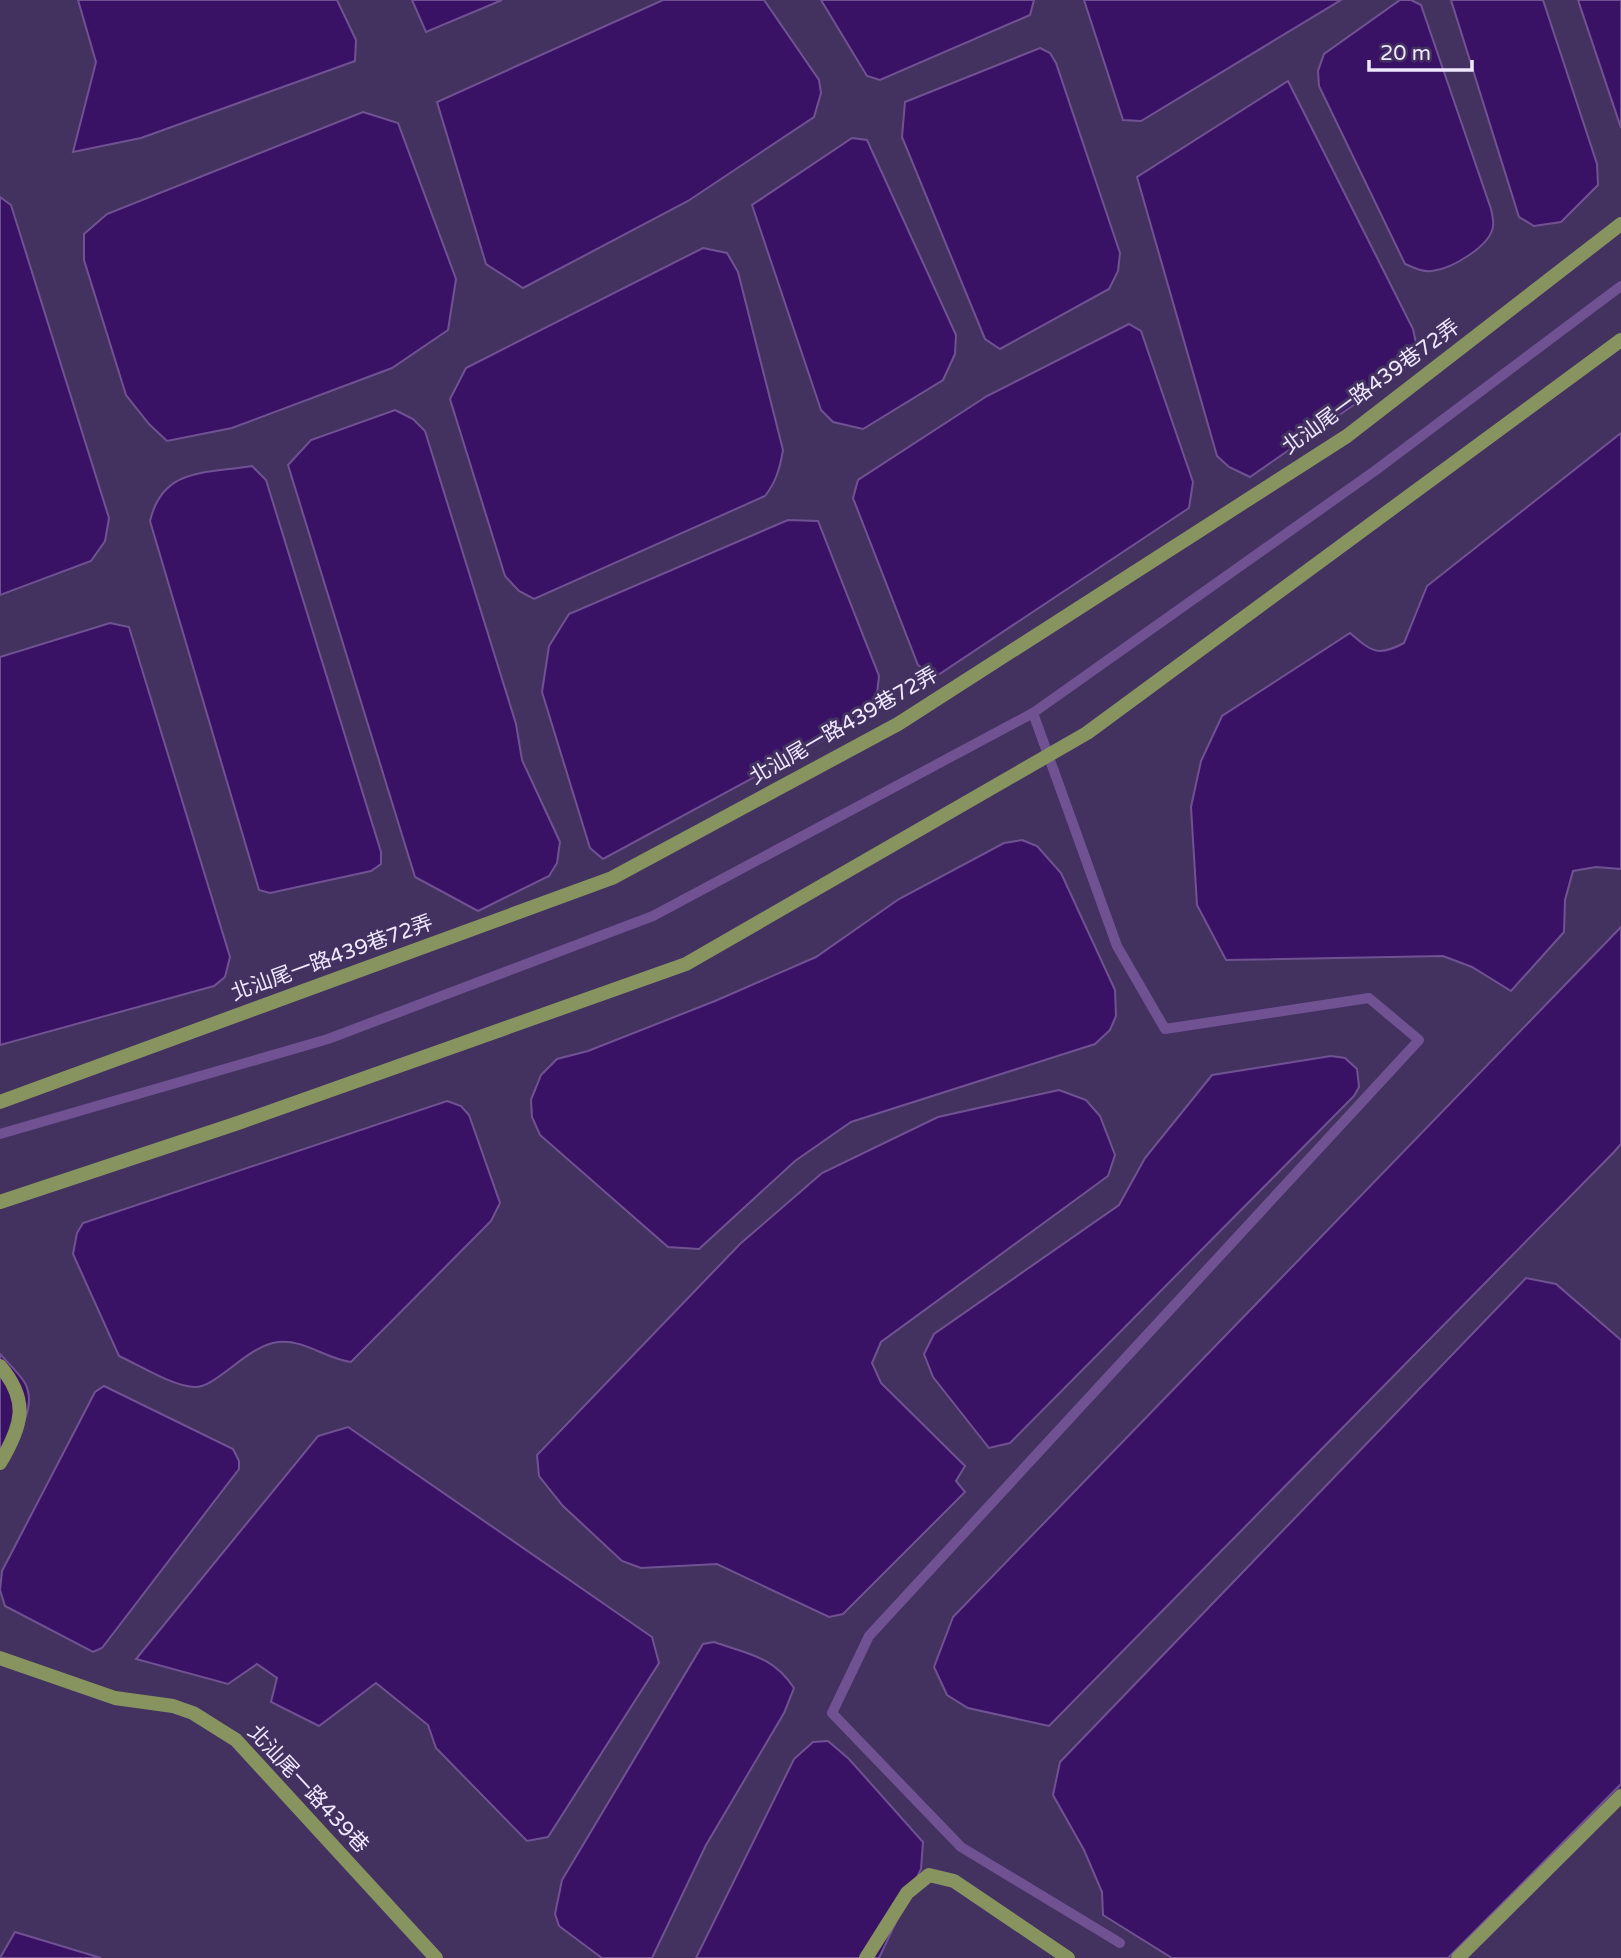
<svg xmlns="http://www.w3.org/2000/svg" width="1621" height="1958" viewBox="0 0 1621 1958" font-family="'Varela Round','Noto Sans TC',sans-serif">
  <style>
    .water { fill: #3a1265; stroke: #705293; stroke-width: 2 }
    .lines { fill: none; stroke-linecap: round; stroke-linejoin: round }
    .stream { stroke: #705293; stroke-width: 10 }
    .lane { stroke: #879460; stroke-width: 14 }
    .labels { text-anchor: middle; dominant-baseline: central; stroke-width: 6; stroke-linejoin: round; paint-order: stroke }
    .street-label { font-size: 21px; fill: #efe8ff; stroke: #433260 }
  </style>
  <rect width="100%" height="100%" fill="#433260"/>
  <g class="water">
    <path d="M 78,0 L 337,0 L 356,40 L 355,61 L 141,138 L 73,152 L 96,62 Z"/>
    <path d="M 412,0 L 502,0 L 426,32 Z"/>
    <path d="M 663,0 L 764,0 L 819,80 L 821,93 L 814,117 L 688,201 L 523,288 L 486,264 L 437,102 Z"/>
    <path d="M 821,0 L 1034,0 L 1030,15 L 880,80 L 867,76 Z"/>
    <path d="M 1084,0 L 1341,0 L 1141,121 L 1123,120 Z"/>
    <path d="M 1400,0 L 1411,0 L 1421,5 L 1491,209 C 1492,214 1494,221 1493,226 C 1491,246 1451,269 1432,271 C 1422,272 1415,268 1405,264 L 1319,86 L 1318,71 L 1324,54 Z"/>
    <path d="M 1451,0 L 1543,0 L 1597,164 L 1598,185 L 1561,222 L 1534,226 L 1519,217 Z"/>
    <path d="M 1578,0 L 1621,0 L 1621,128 Z"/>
    <path d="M 1040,48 L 1050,53 L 1056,63 L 1120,253 L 1118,271 L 1109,289 L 1000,349 L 985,339 L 902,137 L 905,102 Z"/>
    <path d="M 1288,81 L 1413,329 L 1416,343 L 1409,359 L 1378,388 L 1250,477 L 1229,467 L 1217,456 L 1137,177 Z"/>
    <path d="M 363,112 L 398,123 L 456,279 L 448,330 L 392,368 L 232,428 L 167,441 L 149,424 L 126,395 L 84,260 L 84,234 L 107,214 Z"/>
    <path d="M 852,138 L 867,140 L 956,335 L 955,354 L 943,380 L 863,429 L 833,422 L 821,410 L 752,205 Z"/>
    <path d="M 0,197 L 11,205 L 109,518 L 105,541 L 91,561 L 0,595 Z"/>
    <path d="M 703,248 L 727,253 L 738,272 L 783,450 C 780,468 776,482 765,496 L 534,599 L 519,591 L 505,576 L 450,399 L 466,368 Z"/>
    <path d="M 1129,324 L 1141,331 L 1193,482 L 1189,508 L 935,677 L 918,665 L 853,498 L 858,480 L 987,396 Z"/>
    <path d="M 395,410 L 413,419 L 425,431 L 516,724 L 522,760 L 560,842 L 557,863 L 549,876 L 478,911 L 415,877 L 288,465 L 311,440 Z"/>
    <path d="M 1621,433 L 1621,869 L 1596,867 L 1573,871 L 1565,900 L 1564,932 L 1511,991 L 1472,967 L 1443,956 L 1226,960 L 1197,905 L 1191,807 L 1201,761 L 1222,716 L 1350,633 C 1372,652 1378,657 1404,643 L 1427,586 Z"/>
    <path d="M 252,466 L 266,480 L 381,852 L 381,864 L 371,871 L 270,893 L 259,890 L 150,521 C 163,467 205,474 252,466 Z"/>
    <path d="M 788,520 L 818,521 L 879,676 L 876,702 L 854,723 L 603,859 L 590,848 L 542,692 L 549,646 L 569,614 Z"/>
    <path d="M 110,623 L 129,627 L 230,957 L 225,977 L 214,986 L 0,1045 L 0,657 Z"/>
    <path d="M 1022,840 L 1037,846 L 1061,873 L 1115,990 L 1116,1016 L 1110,1030 L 1095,1044 L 851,1122 L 795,1161 L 699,1249 L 668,1247 L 540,1135 L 532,1117 L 531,1100 L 541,1075 L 557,1059 L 588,1051 L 715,1001 L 816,957 L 899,899 L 1004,843 Z"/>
    <path d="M 1621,927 L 1621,1144 L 1614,1152 L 1049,1726 L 968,1708 L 947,1695 L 934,1667 L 953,1617 Z"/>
    <path d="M 1331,1056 L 1345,1058 L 1357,1069 L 1359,1087 L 1354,1096 L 1010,1443 L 989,1448 L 933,1377 L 924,1354 L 934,1334 L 1119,1205 L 1145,1158 L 1212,1075 Z"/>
    <path d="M 1059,1090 L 1086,1100 L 1100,1116 L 1115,1155 L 1108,1176 L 881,1342 L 872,1363 L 881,1383 L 965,1466 L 956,1481 L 965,1492 L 843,1614 L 829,1617 L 717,1564 L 641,1568 L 622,1561 L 563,1506 L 539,1476 L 537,1455 L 740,1244 L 822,1173 L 938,1117 Z"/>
    <path d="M 447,1101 L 461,1106 L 469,1115 L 500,1203 L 491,1221 L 351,1362 C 326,1359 304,1339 278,1342 C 248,1345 215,1389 194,1387 C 172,1386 139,1365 119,1356 L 73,1254 L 77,1233 L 83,1223 Z"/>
    <path d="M 1526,1278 L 1556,1284 L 1621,1340 L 1621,1784 L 1448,1958 L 1172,1958 L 1103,1915 L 1102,1892 L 1084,1850 L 1053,1795 L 1060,1762 Z"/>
    <path d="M 0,1354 C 8,1363 19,1373 25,1383 C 39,1410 13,1440 0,1463 Z"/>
    <path d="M 104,1386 L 233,1449 L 239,1461 L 239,1469 L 102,1648 L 93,1652 L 5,1606 L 0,1590 L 2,1571 L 95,1392 Z"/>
    <path d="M 348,1427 L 652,1637 L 659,1663 L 548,1837 L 527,1841 L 436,1748 L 428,1725 L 376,1683 L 319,1726 L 271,1702 L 277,1678 L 257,1664 L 228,1684 L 136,1659 L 318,1436 Z"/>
    <path d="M 714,1642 C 748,1654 773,1656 794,1688 L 784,1713 L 706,1845 L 652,1958 L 602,1958 L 559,1926 L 555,1914 L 562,1880 L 703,1644 Z"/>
    <path d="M 828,1741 L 849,1759 L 923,1842 L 921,1869 L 879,1958 L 696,1958 L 794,1759 L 813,1742 Z"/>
    <path d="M 15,1932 L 101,1958 L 0,1958 Z"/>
  </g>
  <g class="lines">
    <g class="stream">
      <path d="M 1033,713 L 1117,946 L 1165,1029 L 1369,998 L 1419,1040 L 869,1636 L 832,1713 L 961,1847 L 1120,1943"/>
      <path d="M 0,1134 L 328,1039 L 653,916 L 1033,713 L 1376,470 L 1621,286"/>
    </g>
    <g class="lane">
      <path d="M 0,1102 L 612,878 L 898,724 L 1347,436 L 1621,224"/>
      <path d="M 0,1202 L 238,1123 L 686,964 L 1087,733 L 1621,340"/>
      <path d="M 0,1366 C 30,1401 22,1426 0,1463"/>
      <path d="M 0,1658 L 115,1698 L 173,1706 L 193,1713 L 236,1740 L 436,1958"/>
      <path d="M 866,1958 L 907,1893 L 929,1875 L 954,1881 L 1068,1958"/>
      <path d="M 1458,1958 L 1621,1796"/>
    </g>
  </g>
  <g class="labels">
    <g class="street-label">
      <text transform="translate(1371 387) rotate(-36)">北汕尾一路439巷72弄</text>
      <text transform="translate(844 726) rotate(-30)">北汕尾一路439巷72弄</text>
      <text transform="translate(332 958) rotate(-20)">北汕尾一路439巷72弄</text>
      <text transform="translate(308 1789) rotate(47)">北汕尾一路439巷</text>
    </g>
  </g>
  <path d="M1369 60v10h103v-10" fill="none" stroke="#efe8ff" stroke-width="3.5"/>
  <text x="1380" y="60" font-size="21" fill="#efe8ff" stroke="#433260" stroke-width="5" paint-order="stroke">20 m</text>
</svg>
